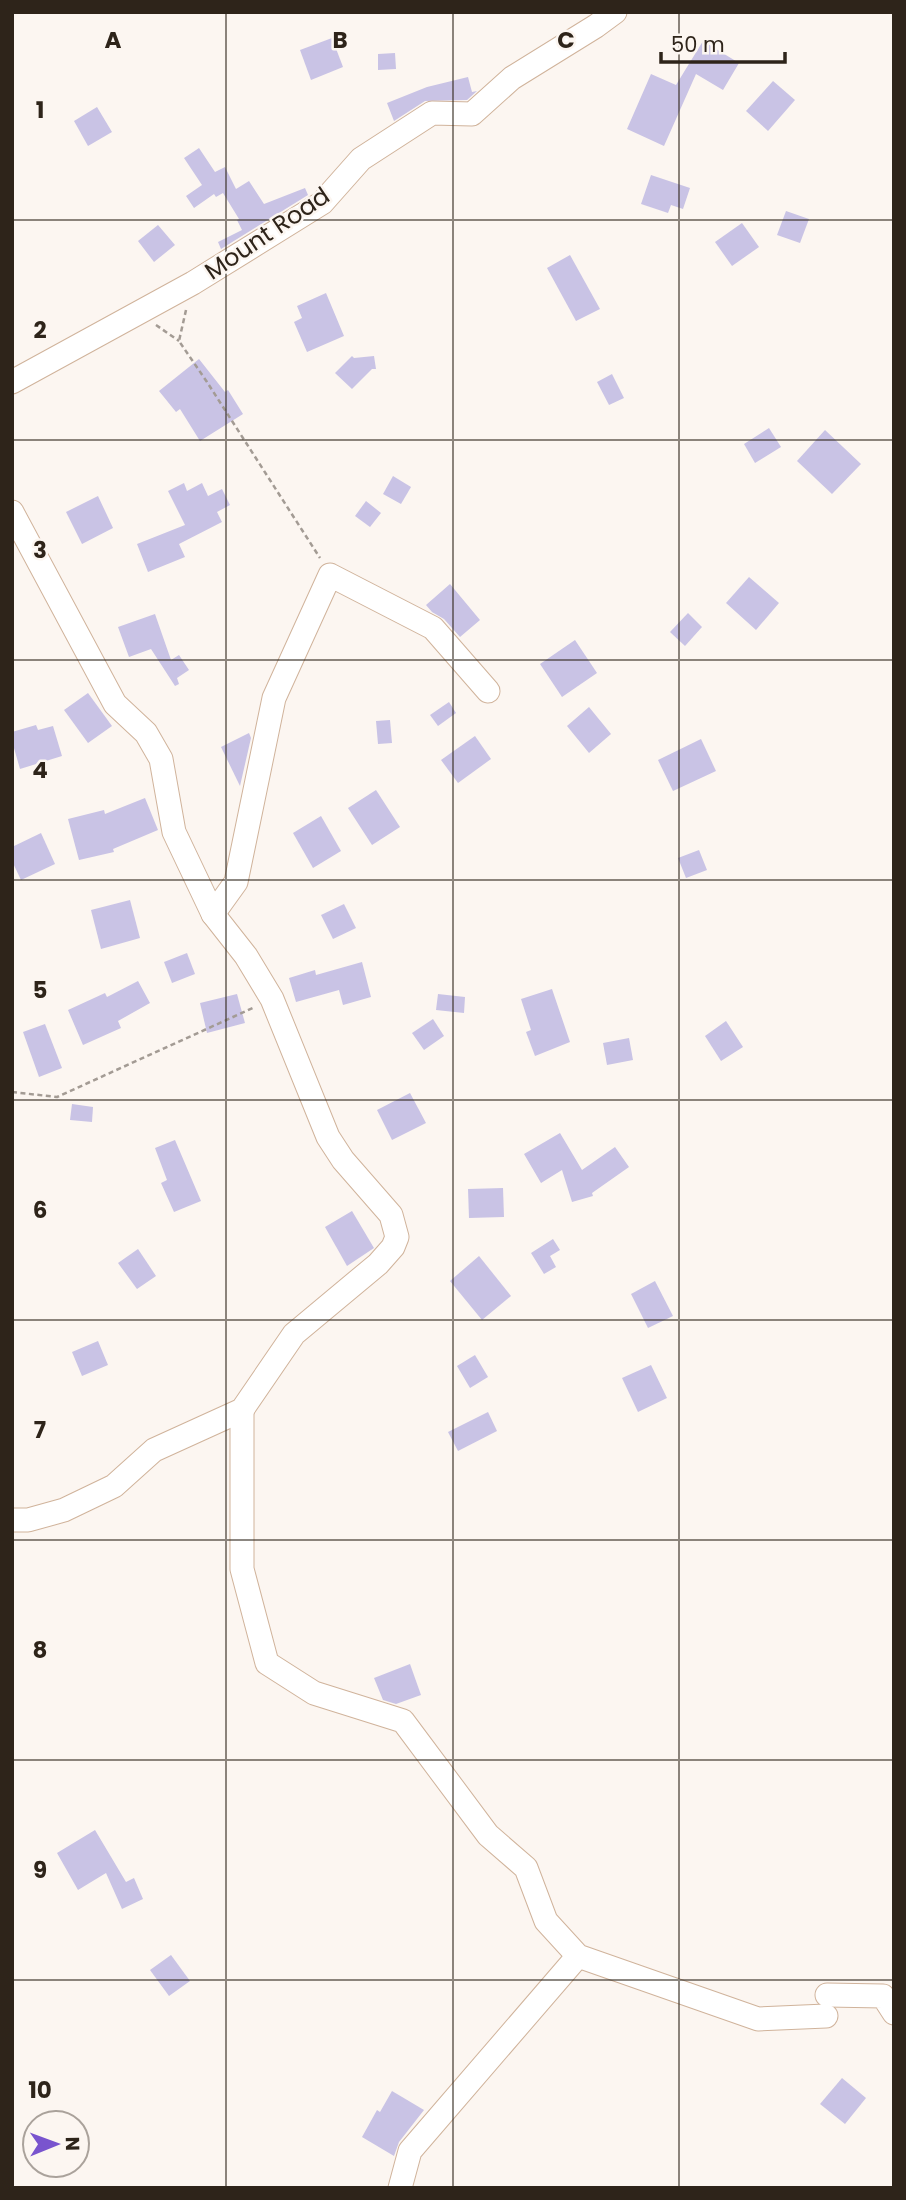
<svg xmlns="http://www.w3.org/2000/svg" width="906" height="2200" viewBox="0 0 906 2200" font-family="Poppins,sans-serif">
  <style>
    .building { fill: #c9c3e5 }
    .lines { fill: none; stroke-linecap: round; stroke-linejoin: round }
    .minor-casing { stroke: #d0b39b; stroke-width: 25 }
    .path { stroke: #a39b94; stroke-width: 2.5; stroke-dasharray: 5 3.5; stroke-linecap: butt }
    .minor { stroke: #fff; stroke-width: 23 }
    .grid { fill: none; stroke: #2e241a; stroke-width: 2; stroke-opacity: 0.55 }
    .labels { text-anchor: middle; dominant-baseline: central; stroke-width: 5; stroke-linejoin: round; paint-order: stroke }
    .street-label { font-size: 24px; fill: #2e241a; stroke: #fcf6f1 }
    .grid-label { font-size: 23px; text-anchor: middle; font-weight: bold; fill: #2e241a; stroke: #fcf6f1; stroke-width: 5; stroke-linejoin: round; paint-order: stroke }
  </style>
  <rect width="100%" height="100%" fill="#fcf6f1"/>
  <g class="building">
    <path d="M 332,38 L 343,67 L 311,80 L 300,50 Z"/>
    <path d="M 703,41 L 739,63 L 723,90 L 696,74 L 664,146 L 627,129 L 651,74 L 676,85 Z"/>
    <path d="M 395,53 L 396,69 L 378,70 L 378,54 Z"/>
    <path d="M 468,77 L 472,92 L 477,91 L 467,100 L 425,101 L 394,121 L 387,103 L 427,87 Z"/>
    <path d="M 773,81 L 795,100 L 768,131 L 746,111 Z"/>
    <path d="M 97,107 L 112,132 L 88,146 L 74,121 Z"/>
    <path d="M 199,148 L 215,172 L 225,167 L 236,189 L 249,181 L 264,204 L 305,188 L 308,195 L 221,249 L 218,242 L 242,230 L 237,220 L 239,219 L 223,193 L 216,197 L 214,194 L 194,208 L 186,196 L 202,185 L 184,158 Z"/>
    <path d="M 651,175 L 690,188 L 683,209 L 671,205 L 668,213 L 641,204 Z"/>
    <path d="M 786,211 L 809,219 L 800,243 L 777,235 Z"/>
    <path d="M 742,223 L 759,247 L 732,266 L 715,242 Z"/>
    <path d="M 158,225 L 175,245 L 154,262 L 138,241 Z"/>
    <path d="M 570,255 L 600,309 L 576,321 L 547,268 Z"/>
    <path d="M 326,293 L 344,336 L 307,352 L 294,322 L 302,318 L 297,306 Z"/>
    <path d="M 352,356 L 354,358 L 374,356 L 376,369 L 372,369 L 352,389 L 335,373 Z"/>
    <path d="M 199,359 L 225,392 L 228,390 L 243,414 L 200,441 L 180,409 L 176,412 L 159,391 Z"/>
    <path d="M 612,374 L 624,398 L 609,405 L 597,382 Z"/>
    <path d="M 769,428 L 781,447 L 755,463 L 744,444 Z"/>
    <path d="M 825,430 L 861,464 L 832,494 L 797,461 Z"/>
    <path d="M 393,476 L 411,487 L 401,504 L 383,494 Z"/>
    <path d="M 184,483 L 187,491 L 202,483 L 208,496 L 222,489 L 230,505 L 217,512 L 222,522 L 179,544 L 185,557 L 148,572 L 137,544 L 185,525 L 168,491 Z"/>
    <path d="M 98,496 L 113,528 L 82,544 L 66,512 Z"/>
    <path d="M 366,501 L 381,513 L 370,527 L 355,516 Z"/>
    <path d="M 749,577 L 779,603 L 756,630 L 726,603 Z"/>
    <path d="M 450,584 L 480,620 L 460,637 L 444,619 L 432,612 L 426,605 Z"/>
    <path d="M 688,613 L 702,627 L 685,646 L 670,632 Z"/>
    <path d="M 155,614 L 171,660 L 179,655 L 189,670 L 177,678 L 179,684 L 175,686 L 151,649 L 129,657 L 118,627 Z"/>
    <path d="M 575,640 L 597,673 L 562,697 L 540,664 Z"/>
    <path d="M 88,693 L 112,726 L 88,743 L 64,710 Z"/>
    <path d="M 449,702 L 456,713 L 438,726 L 430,715 Z"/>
    <path d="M 589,707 L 611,734 L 589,753 L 567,726 Z"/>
    <path d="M 390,720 L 392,743 L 378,744 L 376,721 Z"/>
    <path d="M 36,725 L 38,730 L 53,726 L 62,756 L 20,769 L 12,741 L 12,732 Z"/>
    <path d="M 249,733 L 251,738 L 240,786 L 221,747 Z"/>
    <path d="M 475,736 L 491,759 L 458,783 L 441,760 Z"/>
    <path d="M 701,739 L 716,771 L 673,791 L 658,760 Z"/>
    <path d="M 376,790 L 400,827 L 372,845 L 348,808 Z"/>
    <path d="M 145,798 L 158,830 L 113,849 L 114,852 L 79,860 L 68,819 L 104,810 L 105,814 Z"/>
    <path d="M 321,816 L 341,851 L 313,868 L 293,833 Z"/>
    <path d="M 41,833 L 55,864 L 21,880 L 12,861 L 12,847 Z"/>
    <path d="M 699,850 L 707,870 L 686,878 L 678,858 Z"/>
    <path d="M 130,900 L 140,938 L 101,949 L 91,910 Z"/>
    <path d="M 344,904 L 356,928 L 333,939 L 321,915 Z"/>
    <path d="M 187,953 L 195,974 L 172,983 L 164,962 Z"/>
    <path d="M 362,962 L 371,997 L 343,1005 L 339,990 L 296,1002 L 289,978 L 315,970 L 316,975 Z"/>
    <path d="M 138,981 L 150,1003 L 118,1021 L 121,1028 L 83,1045 L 68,1010 L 105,993 L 107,997 Z"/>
    <path d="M 552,989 L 570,1042 L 535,1056 L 526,1032 L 531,1030 L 521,999 Z"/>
    <path d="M 237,994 L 245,1023 L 207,1033 L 200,1003 Z"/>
    <path d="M 438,994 L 465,997 L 464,1013 L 436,1010 Z"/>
    <path d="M 433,1019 L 444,1036 L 424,1050 L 412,1033 Z"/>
    <path d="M 726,1021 L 743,1047 L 721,1061 L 705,1036 Z"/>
    <path d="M 45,1024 L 62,1068 L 39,1077 L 23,1032 Z"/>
    <path d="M 629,1038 L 633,1060 L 607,1065 L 603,1043 Z"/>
    <path d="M 410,1093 L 426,1123 L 392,1140 L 377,1110 Z"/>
    <path d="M 72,1104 L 93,1107 L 92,1122 L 70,1120 Z"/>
    <path d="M 560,1133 L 582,1170 L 615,1147 L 629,1167 L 592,1193 L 593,1196 L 572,1202 L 562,1170 L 541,1183 L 524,1154 Z"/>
    <path d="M 175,1140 L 201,1201 L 174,1212 L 161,1183 L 167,1180 L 155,1148 Z"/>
    <path d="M 503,1188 L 504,1217 L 469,1218 L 468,1189 Z"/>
    <path d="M 352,1211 L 374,1248 L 347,1266 L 325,1227 Z"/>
    <path d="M 553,1239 L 560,1250 L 550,1256 L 556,1267 L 544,1274 L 531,1253 Z"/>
    <path d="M 138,1249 L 156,1276 L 137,1289 L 118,1263 Z"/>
    <path d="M 479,1256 L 511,1296 L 482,1320 L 450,1281 Z"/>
    <path d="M 655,1281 L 673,1316 L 648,1328 L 631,1294 Z"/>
    <path d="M 98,1341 L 108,1365 L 82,1376 L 72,1352 Z"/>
    <path d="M 475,1355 L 488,1377 L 470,1388 L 457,1366 Z"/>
    <path d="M 651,1365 L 667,1398 L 638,1412 L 622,1378 Z"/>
    <path d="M 488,1412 L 497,1431 L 458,1451 L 448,1432 Z"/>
    <path d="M 410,1664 L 421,1695 L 396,1704 L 383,1700 L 374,1678 Z"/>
    <path d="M 95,1830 L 126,1882 L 134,1878 L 143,1899 L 122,1909 L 106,1873 L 78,1890 L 57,1853 Z"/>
    <path d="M 171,1955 L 190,1981 L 169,1996 L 150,1970 Z"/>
    <path d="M 842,2078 L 866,2098 L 845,2124 L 820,2104 Z"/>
    <path d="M 392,2091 L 424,2110 L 399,2142 L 394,2156 L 362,2137 L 377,2110 L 380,2112 Z"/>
  </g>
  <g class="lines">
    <defs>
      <g id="minor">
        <path d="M 12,382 L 193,283 L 322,203 L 361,159 L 432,113 L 472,114 L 512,78 L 596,26 L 615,12"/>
        <path d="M 12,512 L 115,704 L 146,733 L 161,759 L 174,832 L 213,914 L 246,956 L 272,999 L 328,1137 L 343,1160 L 391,1215 L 397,1237 L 393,1247 L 378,1264 L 294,1334 L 242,1410 L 154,1450 L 114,1486 L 64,1510 L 28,1520 L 12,1520"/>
        <path d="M 213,914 L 236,882 L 274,698 L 330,575 L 433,628 L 488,691"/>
        <path d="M 242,1410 L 242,1569 L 267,1663 L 314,1693 L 403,1721 L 488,1835 L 526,1868 L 546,1921 L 578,1956 L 758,2019 L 826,2016"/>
        <path d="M 827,1995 L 883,1996 L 894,2013"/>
        <path d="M 400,2188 L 410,2151 L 578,1956"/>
      </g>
    </defs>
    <use href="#minor" class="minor-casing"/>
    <g class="path">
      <path d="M 186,310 L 179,341 L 207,382 L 320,558"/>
      <path d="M 156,325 L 179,341"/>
      <path d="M 12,1092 L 57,1097 L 255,1007"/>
    </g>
    <use href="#minor" class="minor"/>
  </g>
  <path class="grid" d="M 226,12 L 226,2188M 453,12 L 453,2188M 679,12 L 679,2188M 12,220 L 894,220M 12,440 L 894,440M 12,660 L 894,660M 12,880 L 894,880M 12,1100 L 894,1100M 12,1320 L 894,1320M 12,1540 L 894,1540M 12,1760 L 894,1760M 12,1980 L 894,1980"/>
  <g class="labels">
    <g class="street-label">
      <text transform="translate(267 233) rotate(-34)">Mount Road</text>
    </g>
  </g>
  <g class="grid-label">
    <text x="113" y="48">A</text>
    <text x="340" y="48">B</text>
    <text x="566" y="48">C</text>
    <text x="40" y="118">1</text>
    <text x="40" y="338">2</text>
    <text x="40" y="558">3</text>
    <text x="40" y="778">4</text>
    <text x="40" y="998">5</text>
    <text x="40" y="1218">6</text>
    <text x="40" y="1438">7</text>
    <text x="40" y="1658">8</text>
    <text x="40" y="1878">9</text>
    <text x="40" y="2098">10</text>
  </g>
  <rect width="906" height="2200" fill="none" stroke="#2e241a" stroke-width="28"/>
  <g transform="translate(56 2144) rotate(89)"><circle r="33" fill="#fcf6f1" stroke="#aaa29b" stroke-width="2"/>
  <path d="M0-5L12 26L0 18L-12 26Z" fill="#7954ce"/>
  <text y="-10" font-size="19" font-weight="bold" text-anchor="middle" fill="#2e241a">N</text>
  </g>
  <path d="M661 52v10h124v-10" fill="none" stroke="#2e241a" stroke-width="3.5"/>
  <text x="671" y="52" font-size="21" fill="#2e241a" stroke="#fcf6f1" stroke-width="5" paint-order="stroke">50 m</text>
</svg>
